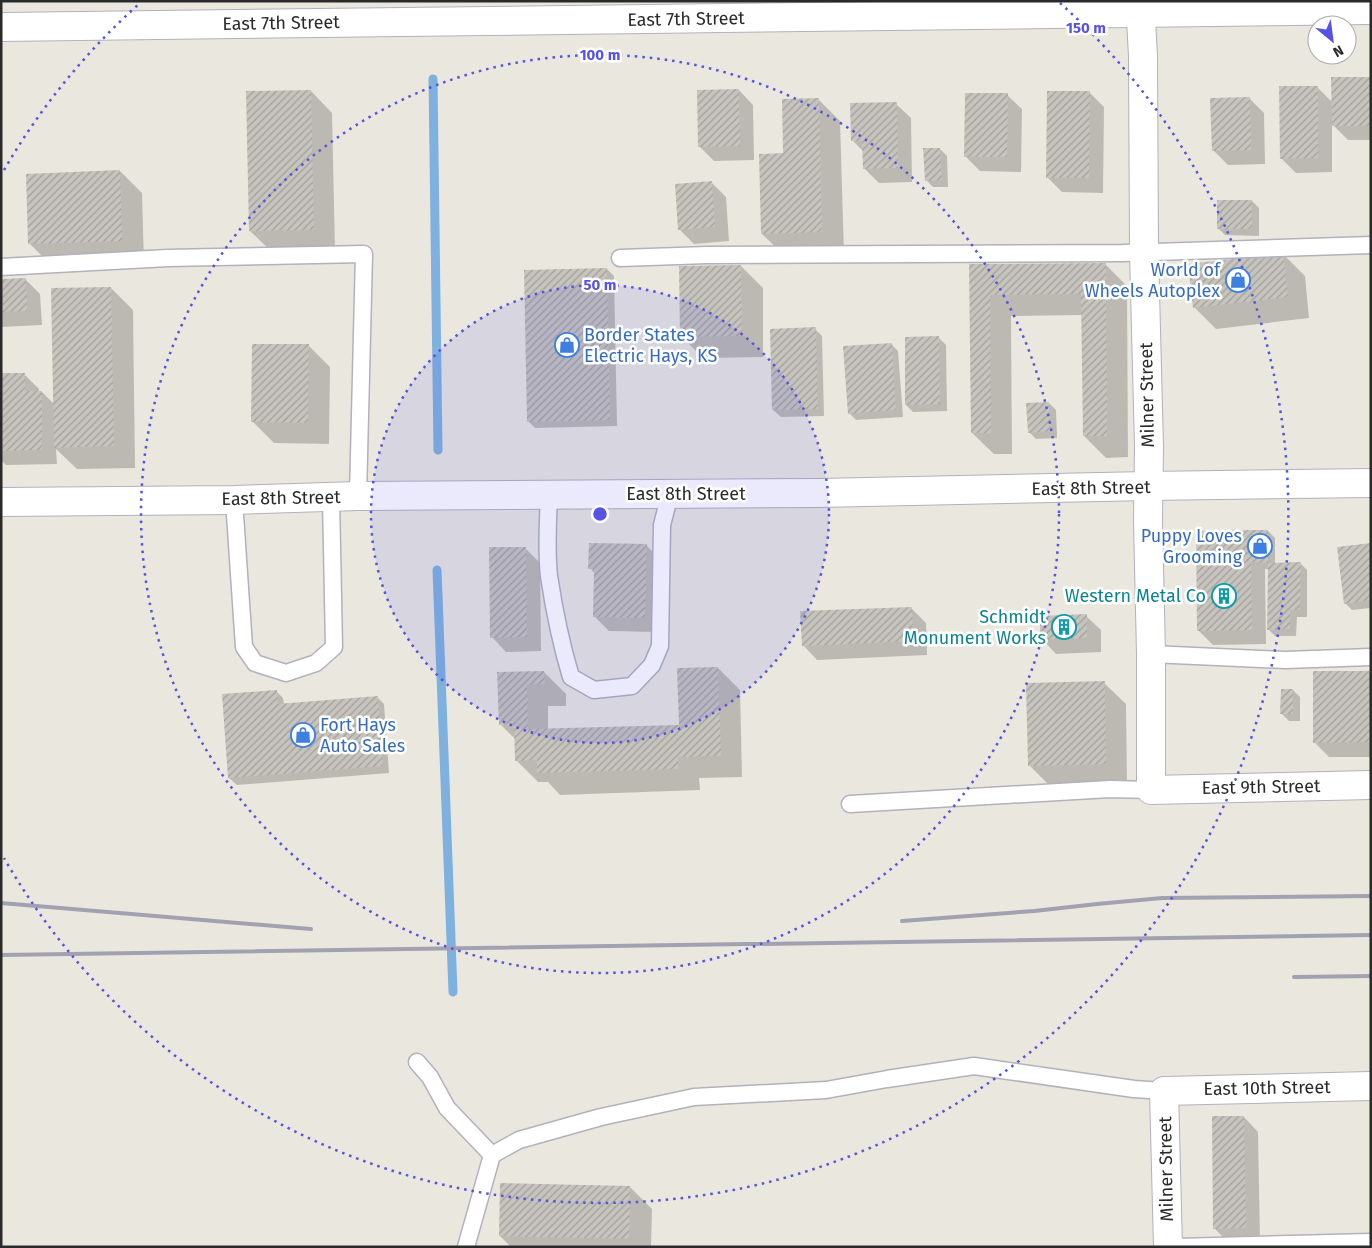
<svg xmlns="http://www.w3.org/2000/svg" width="1372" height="1248" viewBox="0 0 1372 1248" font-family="'Fira Sans',sans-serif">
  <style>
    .shadow { fill: #0003 }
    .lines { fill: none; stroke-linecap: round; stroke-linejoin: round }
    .stream { stroke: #7eb1df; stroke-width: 9 }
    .building { fill: url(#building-hatch) }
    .service-casing { stroke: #b2b1bc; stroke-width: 19 }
    .minor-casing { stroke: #b2b1bc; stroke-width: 30 }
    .secondary-casing { stroke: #b2b1bc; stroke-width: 30 }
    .service { stroke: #fff; stroke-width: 16 }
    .minor { stroke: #fff; stroke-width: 28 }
    .secondary { stroke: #fff; stroke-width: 28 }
    .rail { stroke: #a2a1b2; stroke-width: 4 }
    .ring { fill: none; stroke: #5652e3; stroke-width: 2.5; stroke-dasharray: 2.5 5 }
    .labels { text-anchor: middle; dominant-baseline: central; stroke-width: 5; stroke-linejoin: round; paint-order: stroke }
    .street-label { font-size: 18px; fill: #2a2a2a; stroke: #fff }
    .shop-label { font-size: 18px; fill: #366cbe; stroke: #fff; text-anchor: end }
    .culture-label { font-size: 18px; fill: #0d838f; stroke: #fff; text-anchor: end }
    .centre { fill: #5652e3; stroke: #fff; stroke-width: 2.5 }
    .ring-label { font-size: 15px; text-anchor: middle; font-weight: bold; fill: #5652e3; stroke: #fff; stroke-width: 5; stroke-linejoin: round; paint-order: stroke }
  </style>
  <defs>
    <pattern id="building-hatch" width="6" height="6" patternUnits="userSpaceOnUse" patternTransform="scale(1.25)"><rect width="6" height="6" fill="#c6c4bd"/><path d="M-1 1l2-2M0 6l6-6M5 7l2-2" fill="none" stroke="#a19f9a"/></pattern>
  </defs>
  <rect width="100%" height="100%" fill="#eae8de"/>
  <g class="shadow">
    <path d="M 1371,78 L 1371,140 L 1348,140 L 1332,124 L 1332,172 L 1296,173 L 1281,158 L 1317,87 L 1333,103 Z"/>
    <path d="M 739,90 L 753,105 L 754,160 L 714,161 L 700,147 Z"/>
    <path d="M 311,91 L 332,113 L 335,251 L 272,252 L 250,231 Z"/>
    <path d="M 1090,93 L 1104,107 L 1103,193 L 1062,192 L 1047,177 Z"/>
    <path d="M 1007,95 L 1022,109 L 1021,172 L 980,171 L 965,156 Z"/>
    <path d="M 1249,98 L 1264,113 L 1265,164 L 1228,165 L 1213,150 Z"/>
    <path d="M 818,99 L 840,121 L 844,254 L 784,255 L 762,234 Z"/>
    <path d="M 896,104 L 911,118 L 912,182 L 879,183 L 864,168 L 864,152 L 852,140 Z"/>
    <path d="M 940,149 L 947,156 L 948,187 L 933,187 L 926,180 Z"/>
    <path d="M 120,171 L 142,193 L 144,262 L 51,265 L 29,243 Z"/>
    <path d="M 711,182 L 726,197 L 729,241 L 694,244 L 679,229 Z"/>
    <path d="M 1252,201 L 1259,208 L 1259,236 L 1225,235 L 1218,228 Z"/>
    <path d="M 1283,254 L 1305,276 L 1309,318 L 1216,329 L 1194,307 Z"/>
    <path d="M 1105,264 L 1127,286 L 1128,457 L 1106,458 L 1084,436 L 1083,315 L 1011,316 L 1012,454 L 994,454 L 972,433 L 970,265 Z"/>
    <path d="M 741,266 L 763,288 L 763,357 L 703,358 L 681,336 Z"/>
    <path d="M 607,269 L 614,276 L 617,426 L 535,428 L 528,421 Z"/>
    <path d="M 25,279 L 40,294 L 42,325 L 1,327 L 1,280 Z"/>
    <path d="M 111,288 L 133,310 L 135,468 L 77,469 L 56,449 L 57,464 L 6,465 L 1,460 L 1,374 L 24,374 L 39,389 L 39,392 L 42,392 L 54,404 Z"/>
    <path d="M 815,329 L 822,336 L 824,416 L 781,417 L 773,410 Z"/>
    <path d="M 939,338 L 946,345 L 947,411 L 913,412 L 906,405 Z"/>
    <path d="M 891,344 L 898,351 L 903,417 L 856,420 L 849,413 Z"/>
    <path d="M 308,345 L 330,367 L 329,444 L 274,443 L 252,421 Z"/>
    <path d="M 1049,403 L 1056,410 L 1057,438 L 1036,439 L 1029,432 Z"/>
    <path d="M 1268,531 L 1275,538 L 1275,564 L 1300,563 L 1307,570 L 1307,617 L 1297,617 L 1296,636 L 1275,636 L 1268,629 L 1269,569 L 1265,569 L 1266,644 L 1213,645 L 1198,630 Z"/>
    <path d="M 1371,544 L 1371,608 L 1352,610 L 1345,603 Z"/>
    <path d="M 646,545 L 661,560 L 659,632 L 609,631 L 595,617 L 595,574 L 590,568 Z"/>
    <path d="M 525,548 L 540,563 L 541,651 L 506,652 L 492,637 Z"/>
    <path d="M 911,608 L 926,623 L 927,655 L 817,660 L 803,645 Z"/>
    <path d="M 1086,616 L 1101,630 L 1101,652 L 1056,654 L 1042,639 Z"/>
    <path d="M 718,668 L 740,690 L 742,777 L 699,778 L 700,790 L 560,795 L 548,782 L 538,782 L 516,760 L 516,740 L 500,724 L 498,673 L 544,672 L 566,694 L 566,706 L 548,706 L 548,729 L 680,726 Z"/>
    <path d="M 1369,672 L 1371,674 L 1371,757 L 1329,757 L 1314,742 Z"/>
    <path d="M 1104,683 L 1126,704 L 1127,786 L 1051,787 L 1029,765 Z"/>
    <path d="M 1293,690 L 1300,697 L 1300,721 L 1289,721 L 1282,714 Z"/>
    <path d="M 276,691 L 283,698 L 284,704 L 377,697 L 384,704 L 389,773 L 237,785 L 229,778 Z"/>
    <path d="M 1244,1117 L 1258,1132 L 1260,1242 L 1229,1243 L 1214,1228 Z"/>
    <path d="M 630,1187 L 652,1209 L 651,1247 L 511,1247 L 500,1236 Z"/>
  </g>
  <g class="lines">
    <g class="stream">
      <path d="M 433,79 L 438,450"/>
      <path d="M 437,570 L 453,992"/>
    </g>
  </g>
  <g class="building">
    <path d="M 1331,77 L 1371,77 L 1371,126 L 1332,126 Z"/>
    <path d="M 1279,86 L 1318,86 L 1318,158 L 1280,159 Z"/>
    <path d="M 739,89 L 740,146 L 698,147 L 697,90 Z"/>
    <path d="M 311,90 L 314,230 L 249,231 L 246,91 Z"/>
    <path d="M 1047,91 L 1090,91 L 1089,178 L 1046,178 Z"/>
    <path d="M 965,93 L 1008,93 L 1007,157 L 964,157 Z"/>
    <path d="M 1250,97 L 1251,150 L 1212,151 L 1210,98 Z"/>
    <path d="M 819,98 L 822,232 L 761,234 L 759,154 L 783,153 L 782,99 Z"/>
    <path d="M 897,102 L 898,168 L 863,169 L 862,141 L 851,141 L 850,103 Z"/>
    <path d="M 923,148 L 940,148 L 942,180 L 925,181 Z"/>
    <path d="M 120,170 L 122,241 L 28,244 L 26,174 Z"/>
    <path d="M 712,181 L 715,227 L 678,230 L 675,184 Z"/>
    <rect x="1217" y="200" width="35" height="29"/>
    <path d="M 1283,253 L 1288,297 L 1193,308 L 1188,264 Z"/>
    <path d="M 1106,263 L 1107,436 L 1083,436 L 1081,294 L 990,295 L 991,433 L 971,433 L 969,264 Z"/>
    <path d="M 741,265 L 742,336 L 680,337 L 679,266 Z"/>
    <path d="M 607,268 L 610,420 L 527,422 L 524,270 Z"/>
    <path d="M 26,278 L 27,311 L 1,312 L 1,279 Z"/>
    <path d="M 111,287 L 114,446 L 54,448 L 51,288 Z"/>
    <path d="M 816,327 L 818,409 L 772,410 L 770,329 Z"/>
    <path d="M 939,336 L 940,404 L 905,405 L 905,337 Z"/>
    <path d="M 892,343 L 896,410 L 848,414 L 843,346 Z"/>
    <path d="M 252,344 L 309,344 L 308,423 L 251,422 Z"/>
    <path d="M 1,373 L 25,373 L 25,391 L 42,391 L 42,450 L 1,451 Z"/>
    <path d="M 1049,402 L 1051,431 L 1028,433 L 1026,403 Z"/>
    <path d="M 1251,530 L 1268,530 L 1268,563 L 1251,562 L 1252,630 L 1197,631 L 1196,531 Z"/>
    <path d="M 589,543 L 647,544 L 645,618 L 593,617 L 594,569 L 588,569 Z"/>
    <path d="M 1371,543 L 1371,600 L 1344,604 L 1337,547 Z"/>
    <path d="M 489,547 L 526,547 L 527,637 L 490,638 Z"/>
    <path d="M 1301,562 L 1300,610 L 1290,610 L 1290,629 L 1267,630 L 1268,563 Z"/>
    <path d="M 912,607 L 913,641 L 802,646 L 800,611 Z"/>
    <path d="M 1087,614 L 1087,638 L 1040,640 L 1040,616 Z"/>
    <path d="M 718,667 L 721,756 L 678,757 L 678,769 L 537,773 L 537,760 L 515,761 L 514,725 L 499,725 L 497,672 L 544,671 L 545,684 L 527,685 L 528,729 L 679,725 L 677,668 Z"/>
    <path d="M 1313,671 L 1369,671 L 1370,742 L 1313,743 Z"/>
    <path d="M 1105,681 L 1106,764 L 1028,766 L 1026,683 Z"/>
    <path d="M 1281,689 L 1293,689 L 1293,714 L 1280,714 Z"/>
    <path d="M 277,690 L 278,704 L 378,696 L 383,766 L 228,778 L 222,694 Z"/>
    <path d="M 1212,1116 L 1244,1116 L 1246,1228 L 1213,1229 Z"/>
    <path d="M 500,1183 L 630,1186 L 629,1239 L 499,1236 Z"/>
  </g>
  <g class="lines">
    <defs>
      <g id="service">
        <path d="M 620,258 L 707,255 L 1123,253 L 1371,245"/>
        <path d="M 1,267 L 168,258 L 364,254 L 358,496"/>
        <path d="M 549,495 C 548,522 546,549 549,576 C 554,609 561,644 571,677 L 594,690 L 632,686 L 652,665 L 660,646 L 662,525 L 670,494"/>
        <path d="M 234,500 L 244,647 L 255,663 L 286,673 L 316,663 L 334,647 L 331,498"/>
        <path d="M 1151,654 L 1285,660 L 1371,657"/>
        <path d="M 850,804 L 1110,789 L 1151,790"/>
        <path d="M 417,1062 L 430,1077 L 447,1108 L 492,1155"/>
        <path d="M 466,1247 L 492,1155 L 519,1140 L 601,1117 L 694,1097 L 826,1090 L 887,1079 L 974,1066 L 1134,1089 L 1164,1091"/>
        <path d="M 1176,1247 L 1371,1242"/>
      </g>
      <g id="minor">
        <path d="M 1140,1 L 1143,56 L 1144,252 L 1149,447 L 1148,521 L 1151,654 L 1151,790 L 1371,785"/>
        <path d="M 1,27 L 1371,10"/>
        <path d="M 1168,1247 L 1164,1091 L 1371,1086"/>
      </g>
      <path id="secondary" d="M 1,502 L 234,500 L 358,496 L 819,493 L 1148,486 L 1371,483"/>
    </defs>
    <use href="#service" class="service-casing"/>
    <use href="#minor" class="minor-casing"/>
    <use href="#secondary" class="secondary-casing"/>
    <use href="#service" class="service"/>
    <use href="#minor" class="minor"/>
    <use href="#secondary" class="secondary"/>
    <g class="rail">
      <path d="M 1,903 L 311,929"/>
      <path d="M 902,921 L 1034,911 L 1097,904 L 1162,898 L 1371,896"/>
      <path d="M 1,955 L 1371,935"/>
      <path d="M 1294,977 L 1371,976"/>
    </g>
  </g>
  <circle cx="600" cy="514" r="229" fill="#5652e3" fill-opacity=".12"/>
  <g class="ring">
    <circle cx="600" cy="514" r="229"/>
    <circle cx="600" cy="514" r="459"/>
    <path d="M4 170A688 688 0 0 1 140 3M1060 3A688 688 0 1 1 4 858"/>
  </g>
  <defs>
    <symbol id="shop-ring" viewBox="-11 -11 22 22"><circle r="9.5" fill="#fff" stroke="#3f7fe0" stroke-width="1.5"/><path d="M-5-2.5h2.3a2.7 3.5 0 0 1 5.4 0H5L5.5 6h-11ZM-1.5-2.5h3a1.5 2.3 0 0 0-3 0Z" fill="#3f7fe0"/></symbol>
    <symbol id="building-ring" viewBox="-11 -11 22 22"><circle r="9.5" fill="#fff" stroke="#0f9aa8" stroke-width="1.5"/><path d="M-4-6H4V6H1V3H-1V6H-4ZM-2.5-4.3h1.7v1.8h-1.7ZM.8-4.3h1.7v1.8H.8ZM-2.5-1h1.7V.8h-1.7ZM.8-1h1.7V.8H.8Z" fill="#0f9aa8"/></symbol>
  </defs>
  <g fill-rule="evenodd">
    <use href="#shop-ring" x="1224" y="266" width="28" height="28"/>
    <use href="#shop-ring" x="553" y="331" width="28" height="28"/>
    <use href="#shop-ring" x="1246" y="532" width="28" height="28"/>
    <use href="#building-ring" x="1210" y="582" width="28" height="28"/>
    <use href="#building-ring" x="1050" y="613" width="28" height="28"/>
    <use href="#shop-ring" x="289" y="721" width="28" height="28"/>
  </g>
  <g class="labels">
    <g class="street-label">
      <text transform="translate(686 19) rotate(-1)">East 7th Street</text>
      <text transform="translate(281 23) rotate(-1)">East 7th Street</text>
      <text transform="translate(1147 395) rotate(-91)">Milner Street</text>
      <text transform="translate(1091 488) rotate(-1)">East 8th Street</text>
      <text x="686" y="494">East 8th Street</text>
      <text transform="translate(281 498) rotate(-1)">East 8th Street</text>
      <text transform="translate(1261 787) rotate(-1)">East 9th Street</text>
      <text transform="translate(1267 1088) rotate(-1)">East 10th Street</text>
      <text transform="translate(1166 1169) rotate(-91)">Milner Street</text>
    </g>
    <g class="shop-label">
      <text x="1220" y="270">World of<tspan x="1220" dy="21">Wheels Autoplex</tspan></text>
      <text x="584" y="335" text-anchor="start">Border States<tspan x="584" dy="21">Electric Hays, KS</tspan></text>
      <text x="1242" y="536">Puppy Loves<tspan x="1242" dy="21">Grooming</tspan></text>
      <text x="320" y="725" text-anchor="start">Fort Hays<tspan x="320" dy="21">Auto Sales</tspan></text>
    </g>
    <g class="culture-label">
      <text x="1206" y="596">Western Metal Co</text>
      <text x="1046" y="617">Schmidt<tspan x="1046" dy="21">Monument Works</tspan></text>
    </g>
  </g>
  <circle cx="600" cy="514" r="8" class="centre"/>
  <g class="ring-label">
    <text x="1086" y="33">150 m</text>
    <text x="600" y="60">100 m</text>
    <text x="600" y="290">50 m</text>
  </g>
  <rect width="1372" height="1248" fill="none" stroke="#2a2a2a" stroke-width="5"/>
  <g transform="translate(1332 40) rotate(151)"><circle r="24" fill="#ffffff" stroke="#aaaaaa"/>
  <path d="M0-4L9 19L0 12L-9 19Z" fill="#5652e3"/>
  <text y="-8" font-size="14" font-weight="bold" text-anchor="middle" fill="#2a2a2a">N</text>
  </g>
</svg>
